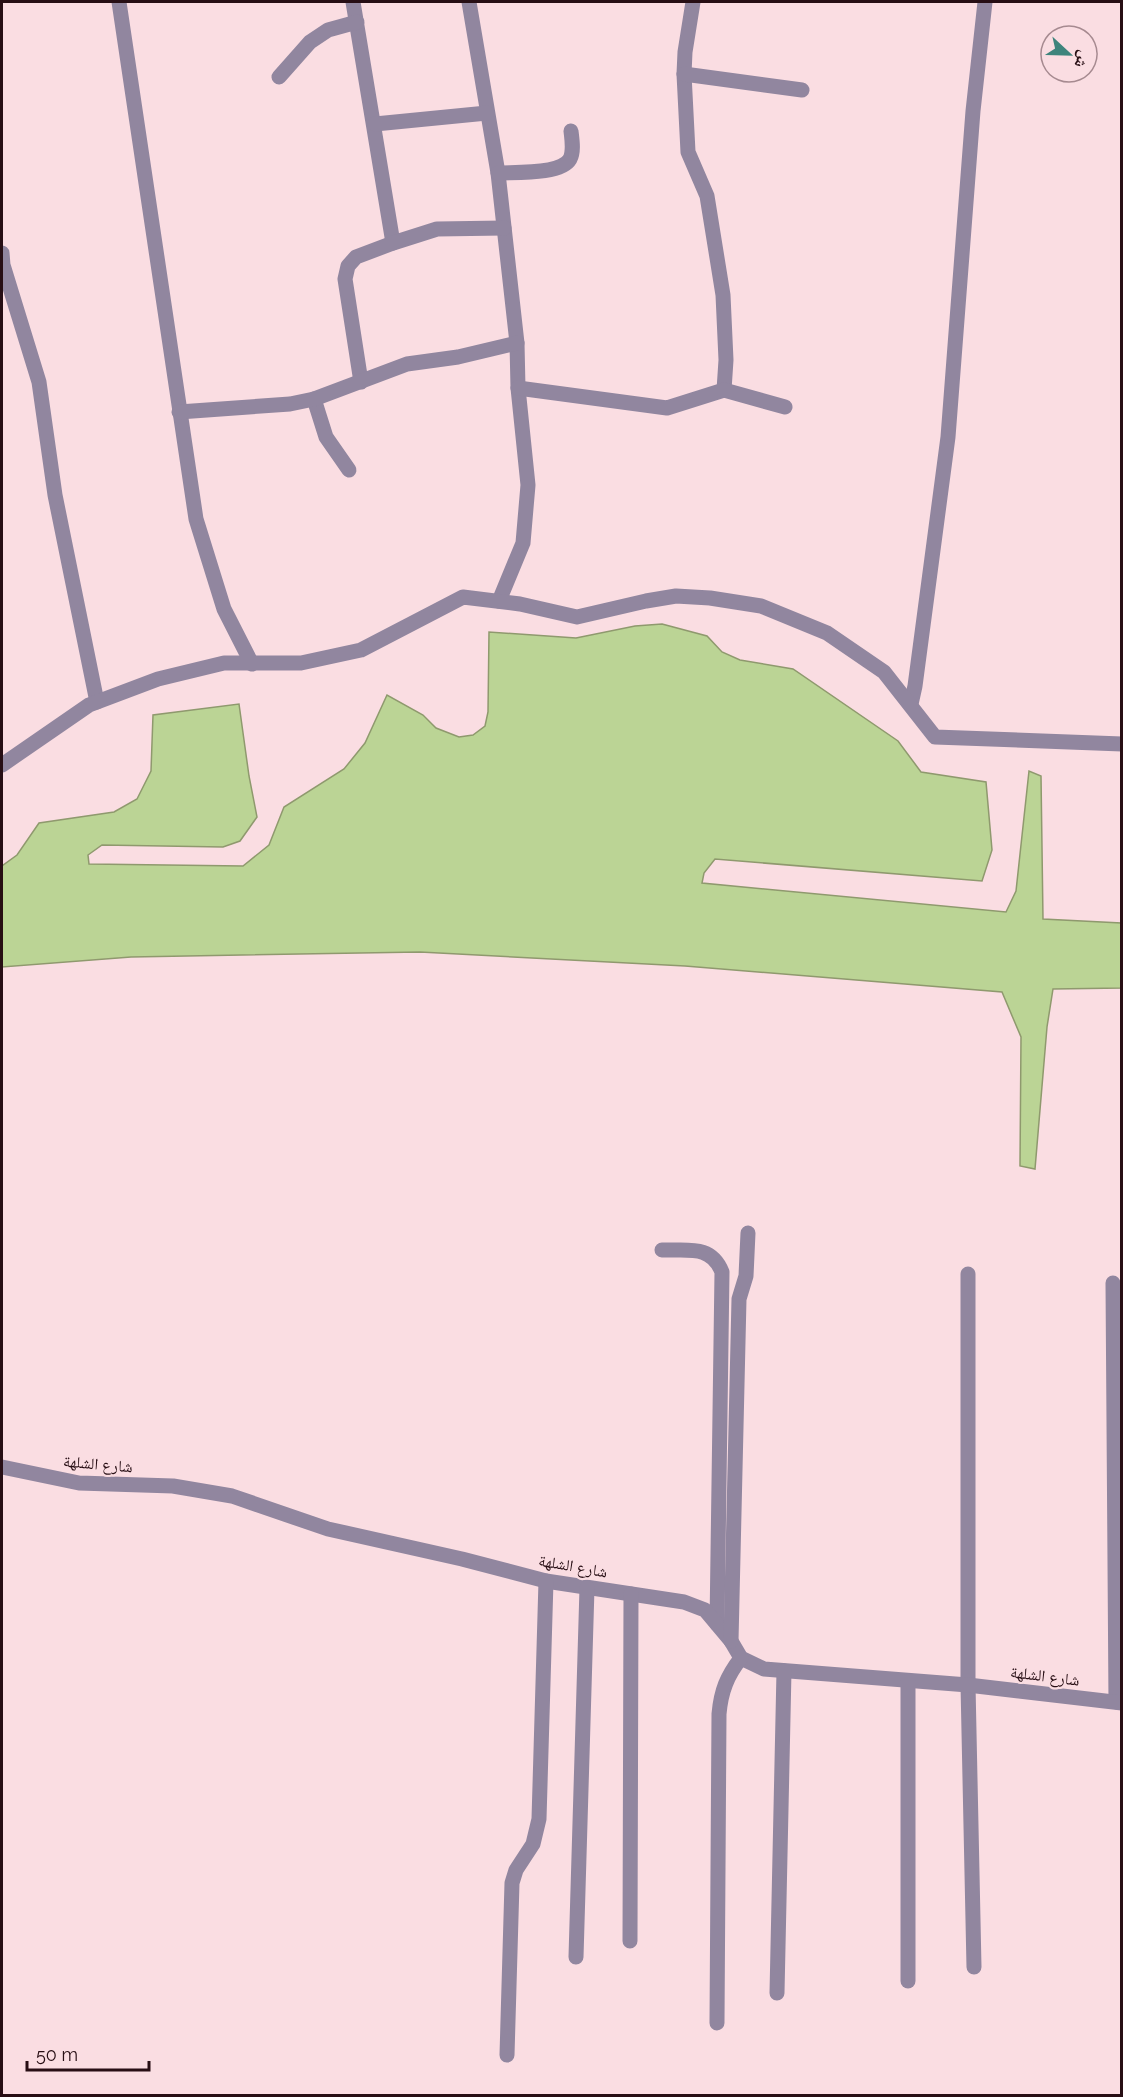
<svg xmlns="http://www.w3.org/2000/svg" width="1123" height="2097" viewBox="0 0 1123 2097" font-family="Raleway,'Noto Naskh Arabic',sans-serif">
  <style>
    .water { fill: #bbd495; stroke: #8f996e; stroke-width: 1.5 }
    .lines { fill: none; stroke-linecap: round; stroke-linejoin: round }
    .minor { stroke: #91869f; stroke-width: 15 }
    .labels { text-anchor: middle; dominant-baseline: central; stroke-width: 4.5; stroke-linejoin: round; paint-order: stroke }
    .street-label { font-size: 16px; fill: #270e14; stroke: #fadde2 }
  </style>
  <rect width="100%" height="100%" fill="#fadde2"/>
  <path class="water" d="M 662,624 L 707,636 L 722,652 L 740,660 L 793,669 L 898,741 L 921,772 L 986,782 L 992,850 L 982,881 L 715,859 L 704,873 L 702,883 L 1006,912 L 1016,891 L 1029,771 L 1041,776 L 1043,919 L 1121,923 L 1122,988 L 1053,989 L 1047,1027 L 1035,1169 L 1020,1166 L 1021,1037 L 1002,992 L 685,966 L 420,952 L 131,957 L 2,967 L 2,866 L 17,855 L 39,823 L 114,812 L 137,799 L 151,771 L 153,715 L 239,704 L 249,776 L 257,817 L 240,841 L 223,847 L 102,845 L 88,855 L 89,864 L 243,866 L 269,845 L 284,807 L 344,769 L 365,743 L 387,695 L 423,715 L 436,728 L 459,737 L 473,735 L 485,726 L 488,712 L 489,632 L 576,638 L 635,626 Z"/>
  <g class="lines">
    <g class="minor">
      <path d="M 119,2 L 196,519 L 224,609 L 252,664"/>
      <path d="M 353,2 L 393,243"/>
      <path d="M 469,2 L 498,173 L 517,343 L 518,388 L 528,485 L 523,543 L 499,601"/>
      <path d="M 693,2 L 685,52 L 684,74 L 688,152 L 707,196 L 723,295 L 726,360 L 724,390"/>
      <path d="M 684,74 L 802,90"/>
      <path d="M 279,77 L 310,42 L 328,30 L 357,22"/>
      <path d="M 375,124 L 487,113"/>
      <path d="M 498,173 C 515,172 561,175 570,159 C 574,151 572,140 571,131"/>
      <path d="M 2,253 L 3,265 L 39,382 L 55,495 L 97,702"/>
      <path d="M 361,382 L 345,279 L 348,266 L 356,257 L 393,243 L 437,229 L 504,228"/>
      <path d="M 518,388 L 667,408 L 724,390 L 785,407"/>
      <path d="M 314,399 L 326,437 L 349,470"/>
      <path d="M 179,412 L 290,404 L 314,399 L 407,364 L 458,357 L 517,343"/>
      <path d="M 911,704 L 915,686 L 948,437 L 973,111 L 985,2"/>
      <path d="M 2,765 L 89,705 L 158,679 L 224,663 L 301,663 L 361,650 L 463,597 L 520,604 L 577,617 L 646,601 L 676,596 L 710,598 L 761,606 L 827,633 L 884,672 L 935,737 L 1122,744"/>
      <path d="M 662,1250 C 687,1251 711,1244 722,1272 L 717,1624"/>
      <path d="M 968,1274 L 968,1685 L 974,1967"/>
      <path d="M 1113,1283 L 1116,1702"/>
      <path d="M 2,1467 L 79,1483 L 173,1486 L 232,1496 L 328,1529 L 462,1559 L 546,1581 L 684,1602 L 705,1610 L 731,1641 L 741,1658 L 764,1669 L 968,1685 L 1122,1703"/>
      <path d="M 731,1641 L 739,1299 L 746,1276 L 748,1233"/>
      <path d="M 630,1941 L 631,1594"/>
      <path d="M 576,1957 L 587,1588"/>
      <path d="M 908,1981 L 908,1681"/>
      <path d="M 777,1993 L 784,1671"/>
      <path d="M 717,2023 L 719,1714 C 721,1691 727,1676 741,1658"/>
      <path d="M 507,2055 L 512,1883 L 516,1870 L 533,1844 L 539,1819 L 546,1581"/>
    </g>
  </g>
  <g class="labels">
    <g class="street-label">
      <text transform="translate(98 1464) rotate(5)">شارع الشلهة</text>
      <text transform="translate(573 1566) rotate(10)">شارع الشلهة</text>
      <text transform="translate(1045 1676) rotate(7)">شارع الشلهة</text>
    </g>
  </g>
  <rect width="1123" height="2097" fill="none" stroke="#270e14" stroke-width="6"/>
  <g transform="translate(1069 54) rotate(112)"><circle r="28" fill="#fadde2" stroke="#a68a90" stroke-width="1.5"/>
  <path d="M0-4.5L10 22L0 15L-10 22Z" fill="#3e847c"/>
  <text y="-9" font-size="16" font-weight="bold" text-anchor="middle" fill="#270e14">ش</text>
  </g>
  <path d="M27 2061v9h122v-9" fill="none" stroke="#270e14" stroke-width="3"/>
  <text x="36" y="2061" font-size="18" fill="#270e14" stroke="#fadde2" stroke-width="4.5" paint-order="stroke">50 m</text>
</svg>
